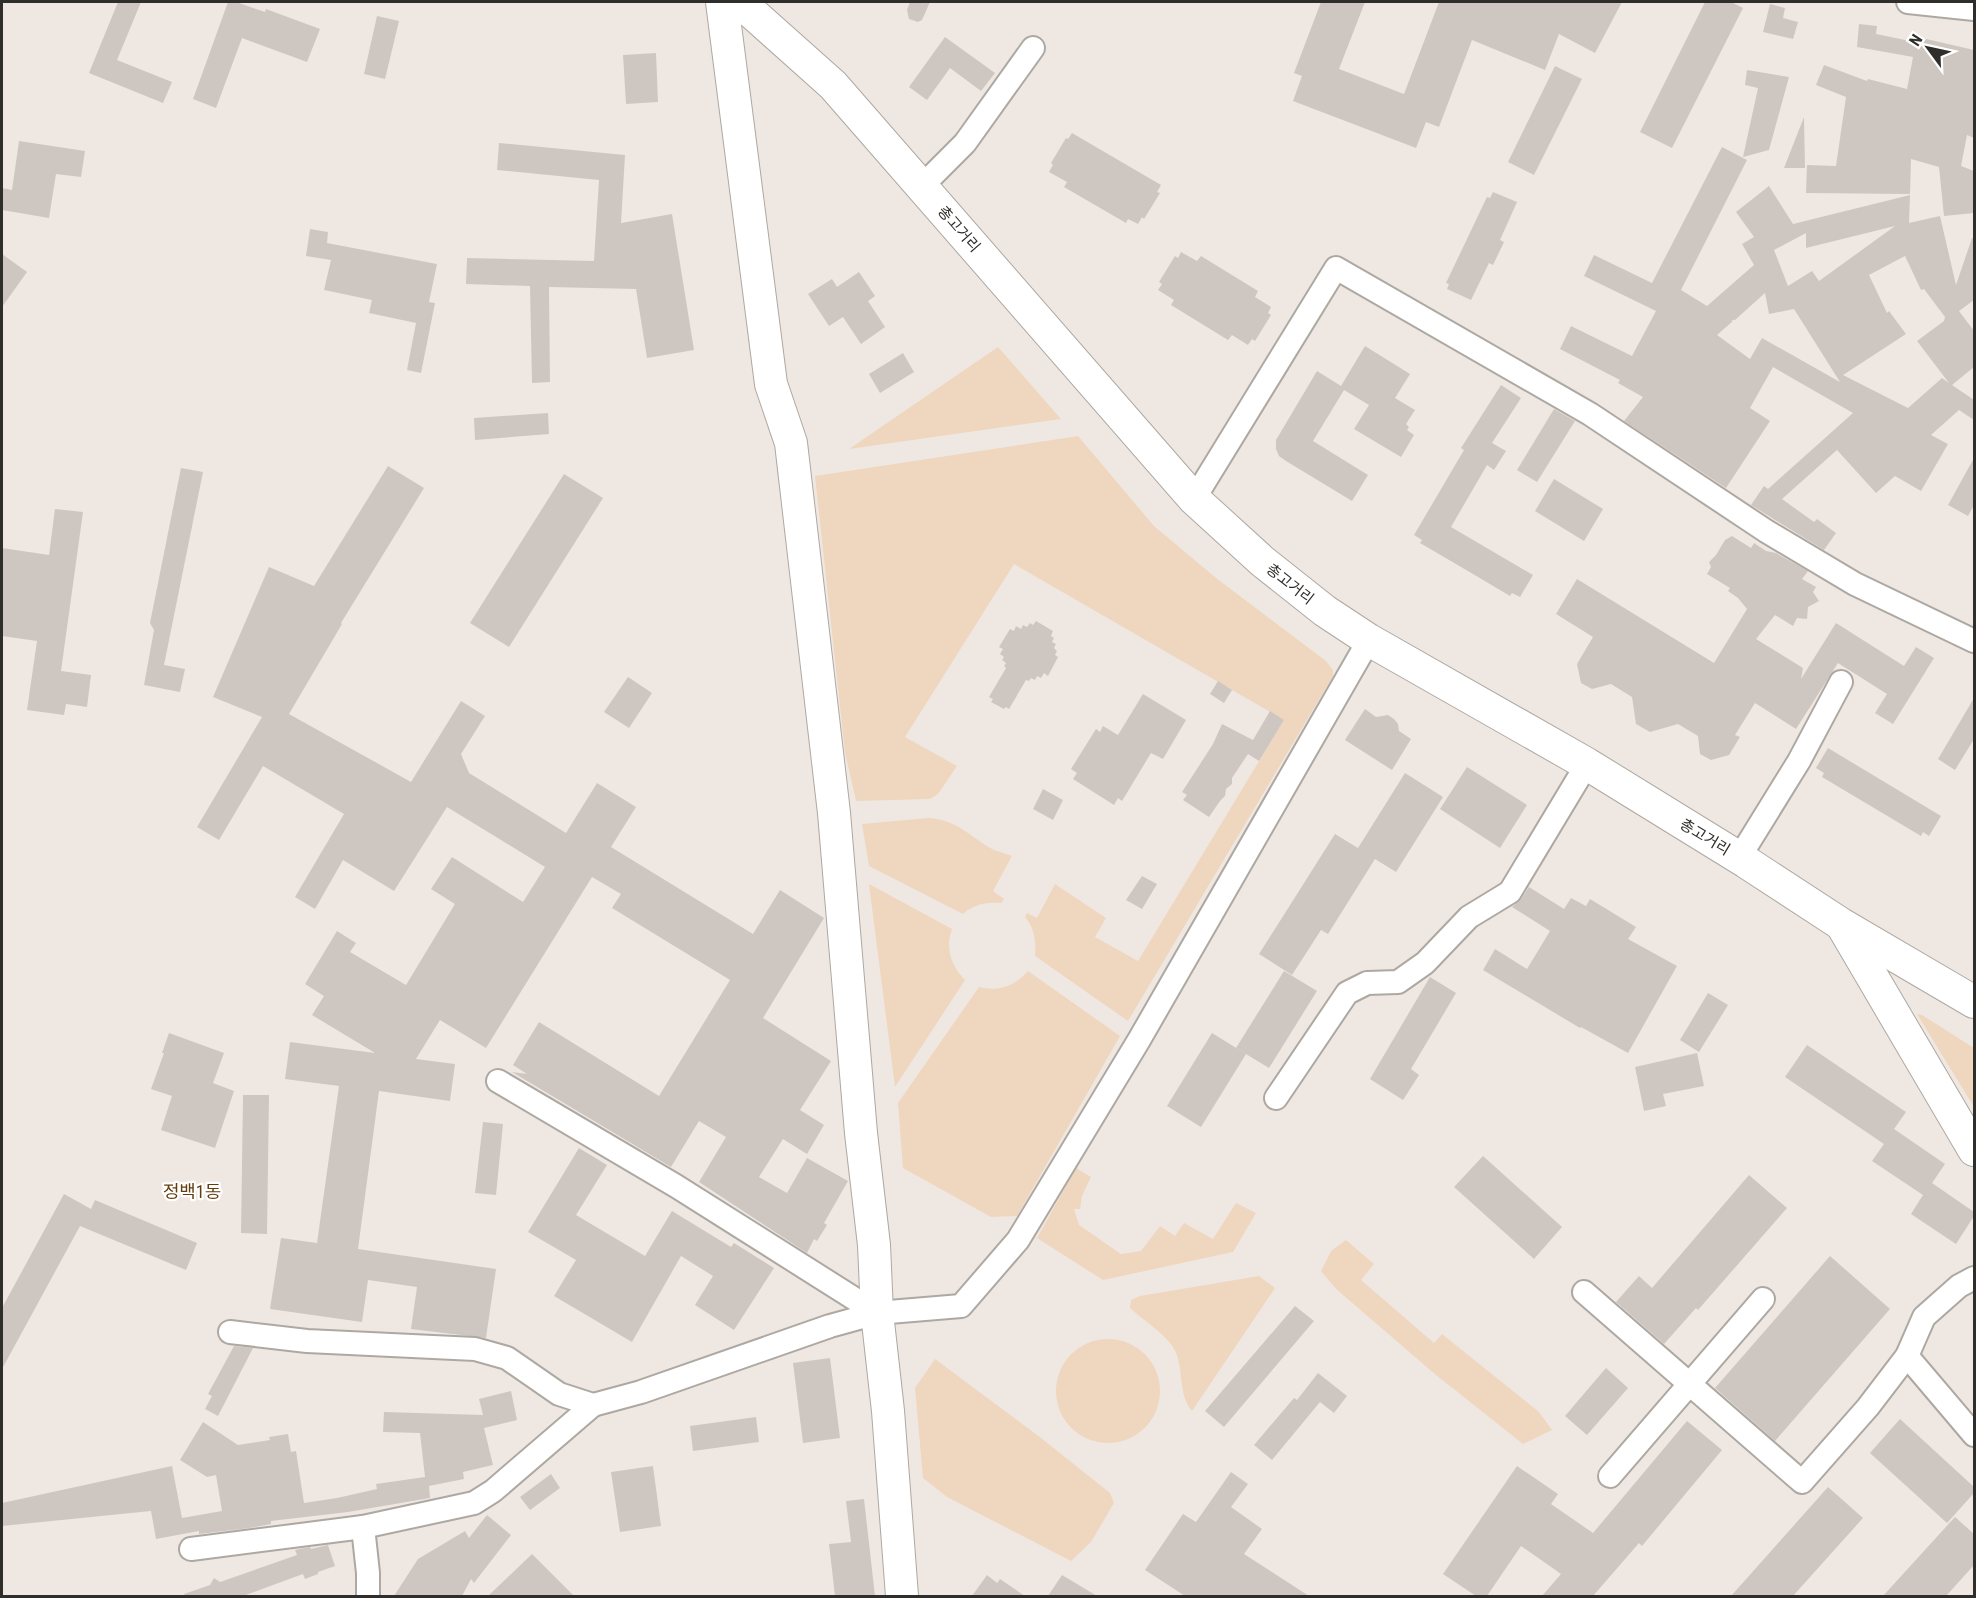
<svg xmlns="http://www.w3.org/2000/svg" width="1976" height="1598" viewBox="0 0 1976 1598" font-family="'Roboto Condensed','Noto Sans KR',sans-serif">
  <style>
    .green { fill: #efd6be }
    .building { fill: #cec7c1; fill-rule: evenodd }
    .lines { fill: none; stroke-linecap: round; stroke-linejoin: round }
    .street-casing { stroke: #aea8a2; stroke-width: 26 }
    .secondary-casing { stroke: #aea8a2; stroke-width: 34 }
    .street { stroke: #fff; stroke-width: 22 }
    .secondary { stroke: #fff; stroke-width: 32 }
    .labels { text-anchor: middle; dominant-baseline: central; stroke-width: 4.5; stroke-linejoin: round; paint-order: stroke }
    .street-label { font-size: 15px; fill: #302e2b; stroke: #fff }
    .quarter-label { font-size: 18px; fill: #643d0f; stroke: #fff }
  </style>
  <rect width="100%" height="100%" fill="#efe8e2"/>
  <g class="green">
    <path d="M 998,347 L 1061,419 L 849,449 Z"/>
    <path d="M 1078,436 L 1154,526 L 1216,578 L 1326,661 L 1333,670 L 1333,676 L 1128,1021 L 1035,956 C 1036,941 1035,929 1025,917 L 1027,913 L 1037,918 L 1055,884 L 1106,918 L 1095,937 L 1138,961 L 1284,720 L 1014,564 L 905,737 L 957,766 L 938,794 L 930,799 L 856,801 L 845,752 L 815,476 Z"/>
    <path d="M 929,818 C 958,820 970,837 994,850 C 1000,852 1006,854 1012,856 L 993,891 L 1004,899 L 1001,903 C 986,902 974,904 963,914 L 869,866 L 862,824 Z"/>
    <path d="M 869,884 L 952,929 C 945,949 951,965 965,980 L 895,1087 Z"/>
    <path d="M 1028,971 L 1120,1036 L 1017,1216 L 991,1217 L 903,1168 L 898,1103 L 979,987 C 998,992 1015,986 1028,971 Z"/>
    <path d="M 1917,1014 L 1922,1015 L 1974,1048 L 1974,1107 Z"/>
    <path d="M 1076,1168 L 1091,1177 L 1082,1196 L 1080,1209 L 1074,1209 L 1079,1225 L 1121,1254 L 1141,1251 L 1160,1226 L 1175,1236 L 1184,1223 L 1213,1239 L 1236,1203 L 1256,1213 L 1233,1252 L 1103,1280 L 1037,1238 Z"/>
    <path d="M 1346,1240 L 1374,1264 L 1361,1280 L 1434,1343 L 1442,1334 L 1539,1412 L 1552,1430 L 1523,1444 L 1436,1375 L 1336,1289 L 1321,1271 L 1331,1251 Z"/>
    <path d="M 1259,1276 L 1275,1288 L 1192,1411 C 1177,1394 1185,1366 1173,1347 C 1163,1332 1144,1321 1130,1308 L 1131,1300 L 1140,1296 Z"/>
    <circle cx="1108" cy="1391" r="52"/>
    <path d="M 935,1359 L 1041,1438 L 1110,1493 L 1114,1503 L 1091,1542 L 1071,1561 L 947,1497 L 923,1478 L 915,1388 Z"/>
  </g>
  <g class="building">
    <path d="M 118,2 L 141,2 L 117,60 L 172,82 L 163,103 L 89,73 Z"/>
    <path d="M 228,2 L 236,2 L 265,12 L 266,9 L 320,29 L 307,62 L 242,38 L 216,108 L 193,99 Z"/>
    <path d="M 910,2 L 930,2 L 922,20 L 918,22 L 909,19 L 907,10 Z"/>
    <path d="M 1321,2 L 1365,2 L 1339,69 L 1404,94 L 1439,2 L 1622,2 L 1595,53 L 1559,34 L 1545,70 L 1472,40 L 1439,127 L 1426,122 L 1416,148 L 1293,101 L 1302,76 L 1294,73 Z"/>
    <path d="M 1705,2 L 1731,2 L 1743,8 L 1672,148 L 1640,132 Z"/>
    <path d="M 1770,4 L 1785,8 L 1783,18 L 1798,22 L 1793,39 L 1763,32 Z"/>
    <path d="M 377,16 L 399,21 L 385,79 L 364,74 Z"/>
    <path d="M 1859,24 L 1877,26 L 1876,34 L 1920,43 L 1922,38 L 1974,50 L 1974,138 L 1967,135 L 1961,166 L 1974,171 L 1974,213 L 1944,216 L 1939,167 L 1911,159 L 1910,194 L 1806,193 L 1807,165 L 1836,166 L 1846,97 L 1816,85 L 1824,65 L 1867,81 L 1868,79 L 1907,89 L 1913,57 L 1857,47 Z"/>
    <path d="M 945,37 L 995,73 L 981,91 L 950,68 L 927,100 L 909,87 Z"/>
    <path d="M 656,53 L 658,102 L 626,104 L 623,55 Z"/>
    <path d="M 1555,66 L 1582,79 L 1534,175 L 1508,162 Z"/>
    <path d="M 1747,70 L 1789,77 L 1769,150 L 1743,157 L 1758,88 L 1745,85 Z"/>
    <path d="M 1804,117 L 1805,168 L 1784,168 Z"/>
    <path d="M 1072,133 L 1161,185 L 1157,192 L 1160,193 L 1144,219 L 1142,217 L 1138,224 L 1128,219 L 1126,223 L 1064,187 L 1067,182 L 1049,172 L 1053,165 L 1051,163 L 1066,138 L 1068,139 Z"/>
    <path d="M 19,141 L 85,151 L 81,177 L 56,174 L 49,218 L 2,210 L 2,188 L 12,190 Z"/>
    <path d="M 499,143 L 625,155 L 621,223 L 672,214 L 694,350 L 647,358 L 636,289 L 549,287 L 550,382 L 532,383 L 530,286 L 466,284 L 467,258 L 594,261 L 599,180 L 497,170 Z"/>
    <path d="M 1722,147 L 1747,160 L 1681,290 L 1707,306 L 1754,265 L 1742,244 L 1754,237 L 1736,212 L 1769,186 L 1793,224 L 1910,195 L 1909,223 L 1940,216 L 1956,285 L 1972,238 L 1974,239 L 1974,300 L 1959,311 L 1974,331 L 1974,367 L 1952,385 L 1974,400 L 1974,420 L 1959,410 L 1931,435 L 1948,444 L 1921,491 L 1895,476 L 1876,493 L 1837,450 L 1782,499 L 1814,522 L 1817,519 L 1836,533 L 1824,550 L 1751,505 L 1764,486 L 1768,489 L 1853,413 L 1773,367 L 1750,408 L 1770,421 L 1726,488 L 1624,421 L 1643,397 L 1618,383 L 1620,380 L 1560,349 L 1571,326 L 1632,356 L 1656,311 L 1584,276 L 1594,255 L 1652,283 ZM 1895,226 L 1819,281 L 1812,271 L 1788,286 L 1774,250 L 1806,233 L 1806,248 ZM 1905,256 L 1921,290 L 1924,289 L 1945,317 L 1944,321 L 1917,341 L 1949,383 L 1942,378 L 1908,408 L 1843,375 L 1906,334 L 1889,311 L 1887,313 L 1869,275 ZM 1765,293 L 1769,314 L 1794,309 L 1840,382 L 1762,338 L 1750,359 L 1717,335 L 1733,321 L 1731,320 L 1735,320 Z"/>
    <path d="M 1493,192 L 1517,202 L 1500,240 L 1504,242 L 1493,265 L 1489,263 L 1471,300 L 1447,289 L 1449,284 L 1446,283 L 1487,197 L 1490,198 Z"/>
    <path d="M 310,229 L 328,232 L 327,243 L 437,264 L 429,302 L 435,303 L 421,373 L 407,370 L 416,323 L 369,313 L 372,300 L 324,290 L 331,260 L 306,256 Z"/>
    <path d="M 1181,252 L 1197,261 L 1201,256 L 1258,291 L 1255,297 L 1271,307 L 1268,313 L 1271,315 L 1255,341 L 1252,339 L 1248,345 L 1232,335 L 1228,340 L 1171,305 L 1174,300 L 1158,290 L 1162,284 L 1159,282 L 1175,256 L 1178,258 Z"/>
    <path d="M 2,254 L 27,272 L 2,307 Z"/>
    <path d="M 859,272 L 875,296 L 868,301 L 885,327 L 861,344 L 843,317 L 829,326 L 808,294 L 832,279 L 837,287 Z"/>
    <path d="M 1365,346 L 1410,374 L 1395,398 L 1415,410 L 1406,424 L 1409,427 L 1407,430 L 1414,435 L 1401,457 L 1354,429 L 1369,405 L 1344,390 L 1313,441 L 1368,475 L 1352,501 L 1286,461 L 1279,456 L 1276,449 L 1276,440 L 1317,371 L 1341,386 Z"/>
    <path d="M 903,353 L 914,372 L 880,393 L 869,374 Z"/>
    <path d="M 1501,385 L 1521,398 L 1492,443 L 1506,451 L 1494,470 L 1487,465 L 1451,527 L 1533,575 L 1520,597 L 1512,593 L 1510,596 L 1473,574 L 1420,543 L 1422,540 L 1414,535 L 1464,450 L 1461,448 Z"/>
    <path d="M 1554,409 L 1575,421 L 1537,482 L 1517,470 Z"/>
    <path d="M 548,413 L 549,434 L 475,440 L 474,418 Z"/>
    <path d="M 1974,458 L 1974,505 L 1968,516 L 1948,505 Z"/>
    <path d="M 388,466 L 424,488 L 341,623 L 342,624 L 289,714 L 411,782 L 461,701 L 485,716 L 461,754 L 469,773 L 566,833 L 597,783 L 636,807 L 611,847 L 753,934 L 780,890 L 824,918 L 763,1018 L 831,1061 L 800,1110 L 824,1125 L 807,1154 L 783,1139 L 759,1177 L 787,1193 L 807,1158 L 848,1181 L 824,1223 L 827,1225 L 817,1241 L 814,1239 L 807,1253 L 699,1182 L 726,1137 L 699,1121 L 671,1167 L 512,1072 L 527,1074 L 513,1065 L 539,1022 L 659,1096 L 730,980 L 612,908 L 621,894 L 592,877 L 486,1048 L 440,1020 L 416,1059 L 455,1064 L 450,1101 L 379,1091 L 358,1249 L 496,1269 L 486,1338 L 411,1329 L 417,1287 L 368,1280 L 362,1322 L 270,1309 L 281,1238 L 317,1243 L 339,1086 L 285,1079 L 290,1042 L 375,1053 L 312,1015 L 324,996 L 305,984 L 337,931 L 356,943 L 350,952 L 406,985 L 455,904 L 431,889 L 452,857 L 523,902 L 545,867 L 447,807 L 394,891 L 343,860 L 315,909 L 295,897 L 344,814 L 263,766 L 219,840 L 197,827 L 262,717 L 213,697 L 269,567 L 314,586 Z"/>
    <path d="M 181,468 L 203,472 L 164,665 L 185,669 L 180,692 L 144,685 L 154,630 L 150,623 Z"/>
    <path d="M 564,474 L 603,498 L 509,647 L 470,623 Z"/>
    <path d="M 1554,479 L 1603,509 L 1584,541 L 1535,511 Z"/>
    <path d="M 55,509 L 83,512 L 61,671 L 91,675 L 87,707 L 66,704 L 64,715 L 27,710 L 37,641 L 2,636 L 2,548 L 49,555 Z"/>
    <path d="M 1732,536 L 1751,548 L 1754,543 L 1766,551 L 1776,553 L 1808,571 L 1802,579 L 1816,587 L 1813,592 L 1819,601 L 1808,607 L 1807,619 L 1797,618 L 1793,626 L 1775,615 L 1756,639 L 1803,668 L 1801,679 L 1836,623 L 1904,666 L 1916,647 L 1934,658 L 1893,724 L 1875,713 L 1887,694 L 1838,663 L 1796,729 L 1755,703 L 1735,735 L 1740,737 L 1729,755 L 1711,760 L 1700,754 L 1698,736 L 1678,724 L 1650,732 L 1636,724 L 1632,697 L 1611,684 L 1592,689 L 1581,683 L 1577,664 L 1593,637 L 1556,614 L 1577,579 L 1714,663 L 1747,609 L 1738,598 L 1728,591 L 1730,588 L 1707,574 L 1711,567 L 1709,562 L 1716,555 L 1725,540 Z"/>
    <path d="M 1036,621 L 1053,631 L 1051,636 L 1054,638 L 1052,642 L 1056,644 L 1054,648 L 1057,651 L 1055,655 L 1058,657 L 1048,676 L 1044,673 L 1041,678 L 1037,676 L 1035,680 L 1031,678 L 1029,681 L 1026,680 L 1009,709 L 1006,707 L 1004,709 L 991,702 L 993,699 L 989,697 L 1006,668 L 1004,666 L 1006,663 L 1002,660 L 1004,657 L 1000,654 L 1003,649 L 999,647 L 1010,629 L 1014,631 L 1016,626 L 1021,629 L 1023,625 L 1027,627 L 1030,623 L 1033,625 Z"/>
    <path d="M 628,677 L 652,693 L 629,728 L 604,712 Z"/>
    <path d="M 1218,681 L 1232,690 L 1224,703 L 1210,694 Z"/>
    <path d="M 1143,694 L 1186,720 L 1163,759 L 1151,753 L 1122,801 L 1118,798 L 1114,805 L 1073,779 L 1077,773 L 1071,769 L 1096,729 L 1100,732 L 1103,726 L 1118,735 Z"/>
    <path d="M 1974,698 L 1974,739 L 1955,770 L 1938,759 Z"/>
    <path d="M 1365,709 L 1376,717 L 1388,715 L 1394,719 L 1398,724 L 1399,731 L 1411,739 L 1392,770 L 1345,740 Z"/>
    <path d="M 1270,711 L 1284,720 L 1259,761 L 1248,754 L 1232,778 L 1232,784 L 1226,789 L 1225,796 L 1220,801 L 1209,817 L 1183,800 L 1187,795 L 1182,792 L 1213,744 L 1222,724 L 1253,740 Z"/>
    <path d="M 1828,748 L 1941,816 L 1929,836 L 1923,832 L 1921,836 L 1822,777 L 1824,773 L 1816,768 Z"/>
    <path d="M 1467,767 L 1527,805 L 1500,848 L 1440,809 Z"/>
    <path d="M 1405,773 L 1443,797 L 1396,872 L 1375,859 L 1328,934 L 1321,930 L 1292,975 L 1259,954 L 1335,834 L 1358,848 Z"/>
    <path d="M 1043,789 L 1063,800 L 1053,820 L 1033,809 Z"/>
    <path d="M 1142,876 L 1157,884 L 1142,909 L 1126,900 Z"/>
    <path d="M 1529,887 L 1564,909 L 1571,898 L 1586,906 L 1590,899 L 1636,927 L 1628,939 L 1677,966 L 1628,1053 L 1581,1027 L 1580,1028 L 1483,970 L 1495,949 L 1527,969 L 1550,931 L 1512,907 L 1521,899 Z"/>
    <path d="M 1284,971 L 1317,991 L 1269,1068 L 1236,1048 Z"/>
    <path d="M 1430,977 L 1456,993 L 1411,1069 L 1419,1075 L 1403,1100 L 1370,1079 Z"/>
    <path d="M 1708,993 L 1728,1005 L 1699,1052 L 1680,1040 Z"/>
    <path d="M 169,1033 L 224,1053 L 213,1083 L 234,1091 L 215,1148 L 161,1130 L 172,1096 L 151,1089 L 164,1053 L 162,1053 Z"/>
    <path d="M 1212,1033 L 1246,1054 L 1201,1127 L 1167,1106 Z"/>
    <path d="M 1807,1045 L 1906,1112 L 1894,1129 L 1945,1164 L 1932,1183 L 1974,1212 L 1974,1216 L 1956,1244 L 1911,1214 L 1923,1195 L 1872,1161 L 1884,1144 L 1785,1077 Z"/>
    <path d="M 1697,1053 L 1704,1086 L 1663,1094 L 1666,1106 L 1644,1111 L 1635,1067 Z"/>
    <path d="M 243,1095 L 269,1095 L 267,1234 L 241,1233 Z"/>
    <path d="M 483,1122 L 503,1124 L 496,1195 L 475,1193 Z"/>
    <path d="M 579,1148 L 607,1165 L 576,1215 L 645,1256 L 672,1211 L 731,1247 L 734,1243 L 774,1268 L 734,1330 L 695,1305 L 713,1276 L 681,1256 L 632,1342 L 554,1296 L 576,1260 L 528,1232 Z"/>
    <path d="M 1483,1156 L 1562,1227 L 1534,1259 L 1454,1187 Z"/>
    <path d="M 1749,1175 L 1787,1208 L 1698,1310 L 1696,1308 L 1664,1344 L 1616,1302 L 1639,1276 L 1652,1288 Z"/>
    <path d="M 64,1194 L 91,1209 L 95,1200 L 197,1243 L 186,1270 L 80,1226 L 2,1369 L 2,1308 Z"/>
    <path d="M 1830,1256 L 1890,1309 L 1775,1441 L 1715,1388 Z"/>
    <path d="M 1295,1306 L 1314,1321 L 1224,1427 L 1205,1411 Z"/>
    <path d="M 234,1346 L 253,1348 L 218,1416 L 205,1409 L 212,1396 L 208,1394 Z"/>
    <path d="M 830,1358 L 840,1438 L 803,1443 L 793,1363 Z"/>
    <path d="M 1606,1368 L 1628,1388 L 1587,1435 L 1565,1416 Z"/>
    <path d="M 1318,1373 L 1347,1396 L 1334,1413 L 1320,1402 L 1272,1460 L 1254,1445 L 1294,1398 L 1297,1400 Z"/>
    <path d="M 511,1391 L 517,1420 L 484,1428 L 493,1465 L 463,1472 L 464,1479 L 429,1486 L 430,1498 L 348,1512 L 271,1521 L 271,1524 L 250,1528 L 199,1534 L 199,1531 L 156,1539 L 151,1511 L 2,1526 L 2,1503 L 172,1466 L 182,1518 L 222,1511 L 216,1475 L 207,1477 L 180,1460 L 203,1422 L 238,1445 L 270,1440 L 269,1437 L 288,1434 L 291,1452 L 296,1451 L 304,1503 L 337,1498 L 377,1489 L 376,1484 L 425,1477 L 420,1433 L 383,1432 L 384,1412 L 483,1415 L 479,1399 Z"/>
    <path d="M 756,1417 L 759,1442 L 693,1451 L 690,1426 Z"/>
    <path d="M 1900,1419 L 1974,1487 L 1974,1493 L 1947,1523 L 1870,1453 Z"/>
    <path d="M 1687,1421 L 1722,1450 L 1642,1546 L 1639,1543 L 1593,1596 L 1542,1596 L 1561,1574 L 1521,1546 L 1487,1596 L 1476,1596 L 1443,1574 L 1517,1466 L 1558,1494 L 1551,1504 L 1593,1533 Z"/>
    <path d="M 653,1466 L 661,1526 L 620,1532 L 611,1472 Z"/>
    <path d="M 1231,1472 L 1248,1484 L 1231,1507 L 1262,1529 L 1244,1554 L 1309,1596 L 1185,1596 L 1145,1570 L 1183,1514 L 1196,1522 Z"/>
    <path d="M 551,1474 L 560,1488 L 530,1510 L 520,1497 Z"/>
    <path d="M 1828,1487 L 1863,1518 L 1793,1596 L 1731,1596 Z"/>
    <path d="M 864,1499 L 875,1596 L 835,1596 L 829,1544 L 851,1542 L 846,1501 Z"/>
    <path d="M 487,1515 L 511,1535 L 474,1583 L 471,1579 L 462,1596 L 394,1596 L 418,1559 L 465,1531 L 469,1538 Z"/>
    <path d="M 1955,1517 L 1974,1534 L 1974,1565 L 1946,1596 L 1883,1596 Z"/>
    <path d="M 328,1545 L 335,1566 L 318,1572 L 318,1574 L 305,1579 L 303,1574 L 243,1596 L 185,1596 L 184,1594 L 210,1585 L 214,1578 L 220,1582 L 297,1555 L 295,1550 L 299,1549 L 310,1547 L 311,1549 Z"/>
    <path d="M 532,1554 L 574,1596 L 488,1596 Z"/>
    <path d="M 987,1575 L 997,1583 L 1000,1579 L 1025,1596 L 972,1596 Z"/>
    <path d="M 1062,1575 L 1097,1596 L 1048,1596 Z"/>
  </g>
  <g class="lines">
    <defs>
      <g id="street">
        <path d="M 1908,2 L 1974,9"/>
        <path d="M 922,186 L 965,143 L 1033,48"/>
        <path d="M 1194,499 L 1336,268 L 1590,414 L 1766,531 L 1855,584 L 1974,641"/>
        <path d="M 1739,858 L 1799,761 L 1841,682"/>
        <path d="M 498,1081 L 676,1186 L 877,1313"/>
        <path d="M 1276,1098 L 1347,993 L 1367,983 L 1398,982 L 1425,963 L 1469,917 L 1510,892 L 1587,764"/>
        <path d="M 1974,1278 L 1959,1286 L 1924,1317 L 1907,1356 L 1974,1435"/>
        <path d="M 1584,1292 L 1802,1482 L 1868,1407 L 1907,1356"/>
        <path d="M 230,1332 L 307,1341 L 475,1349 L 507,1358 L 559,1394 L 593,1405 L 641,1392 L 830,1326 L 877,1313 L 961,1306 L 1018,1240 L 1139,1040 L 1369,640"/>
        <path d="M 1610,1476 L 1763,1299"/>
        <path d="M 363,1527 L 368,1573 L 368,1596"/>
        <path d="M 191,1549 L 363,1527 L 474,1503 L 493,1491 L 593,1405"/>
      </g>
      <g id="secondary">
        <path d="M 722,2 L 771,384 L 791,443 L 834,813 L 861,1133 L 874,1245 L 877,1313 L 888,1411 L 902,1596"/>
        <path d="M 740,2 L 833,85 L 1194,499 L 1262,561 L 1325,611 L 1369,640 L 1587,764 L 1746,862 L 1841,924 L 1974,1002"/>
        <path d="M 1843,927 L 1974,1150"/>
      </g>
    </defs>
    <use href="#street" class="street-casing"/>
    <use href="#secondary" class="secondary-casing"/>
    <use href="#street" class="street"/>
    <use href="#secondary" class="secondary"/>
  </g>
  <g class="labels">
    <g class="street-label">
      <text transform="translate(959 229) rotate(49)">총고거리</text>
      <text transform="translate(1290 584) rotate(38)">총고거리</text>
      <text transform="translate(1705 837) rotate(31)">총고거리</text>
    </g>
    <g class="quarter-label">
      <text x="192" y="1191">정백1동</text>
    </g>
  </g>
  <rect width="1976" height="1598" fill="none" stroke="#302e2b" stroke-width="6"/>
  <g transform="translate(1928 48) rotate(303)" stroke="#ffffff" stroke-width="4.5" paint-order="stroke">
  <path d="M0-4.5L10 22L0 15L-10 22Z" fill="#302e2b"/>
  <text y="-9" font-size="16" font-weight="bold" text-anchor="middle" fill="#302e2b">N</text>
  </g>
</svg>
